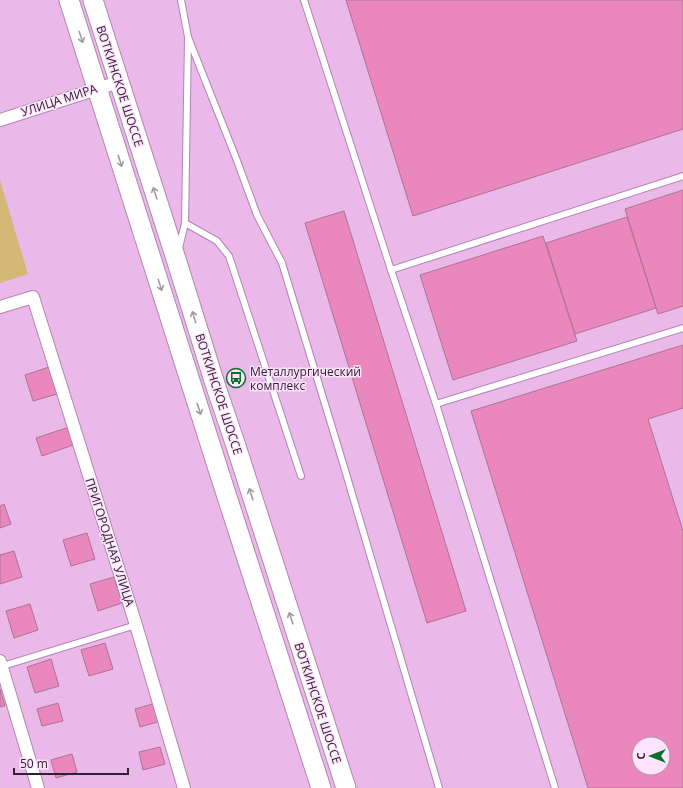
<svg xmlns="http://www.w3.org/2000/svg" width="683" height="788" viewBox="0 0 683 788" font-family="'Open Sans',sans-serif">
  <style>
    .green { fill: #d3b878 }
    .building { fill: #ea88be; stroke: #ad7391; fill-rule: evenodd }
    .lines { fill: none; stroke-linecap: round; stroke-linejoin: round }
    .lane-casing { stroke: #b284b2; stroke-width: 8 }
    .street-casing { stroke: #b284b2; stroke-width: 14 }
    .primary-casing { stroke: #b284b2; stroke-width: 21 }
    .lane { stroke: #fff; stroke-width: 6 }
    .street { stroke: #fff; stroke-width: 12 }
    .primary { stroke: #fff; stroke-width: 19 }
    .oneway { stroke: #a39ba3 }
    .labels { text-anchor: middle; dominant-baseline: central; stroke-width: 3; stroke-linejoin: round; paint-order: stroke }
    .street-label { font-size: 12px; fill: #322032; stroke: #fde4fc }
    .poi-label { font-size: 12px; fill: #322032; stroke: #fde4fc; text-anchor: start }
  </style>
  <rect width="100%" height="100%" fill="#eab9e9"/>
  <path class="green" d="M 0,180 L 28,274 L 0,283 Z"/>
  <g class="building">
    <path d="M 346,0 L 683,0 L 683,129 L 413,216 Z"/>
    <path d="M 683,190 L 683,306 L 658,314 L 625,209 Z"/>
    <path d="M 344,211 L 466,611 L 427,623 L 305,223 Z"/>
    <path d="M 627,217 L 656,308 L 575,334 L 546,243 Z"/>
    <path d="M 543,236 L 577,341 L 453,380 L 420,275 Z"/>
    <path d="M 683,345 L 683,408 L 648,419 L 683,531 L 683,788 L 588,788 L 471,411 ZM 639,744 L 663,744 L 663,768 L 639,768 Z"/>
    <path d="M 49,367 L 57,394 L 33,401 L 25,375 Z"/>
    <path d="M 69,427 L 76,444 L 42,456 L 36,438 Z"/>
    <path d="M 4,504 L 11,524 L 0,528 L 0,506 Z"/>
    <path d="M 87,533 L 95,559 L 71,566 L 63,540 Z"/>
    <path d="M 14,551 L 22,577 L 0,584 L 0,555 Z"/>
    <path d="M 114,577 L 122,603 L 98,611 L 90,584 Z"/>
    <path d="M 30,604 L 38,630 L 14,638 L 6,611 Z"/>
    <path d="M 105,643 L 113,669 L 89,676 L 81,650 Z"/>
    <path d="M 51,659 L 59,686 L 35,693 L 27,667 Z"/>
    <path d="M 0,689 L 5,706 L 0,707 Z"/>
    <path d="M 58,703 L 63,721 L 42,726 L 37,709 Z"/>
    <path d="M 156,703 L 161,721 L 140,727 L 135,709 Z"/>
    <path d="M 160,747 L 165,764 L 143,770 L 139,752 Z"/>
    <path d="M 72,754 L 77,772 L 56,778 L 51,760 Z"/>
  </g>
  <g class="lines">
    <defs>
      <g id="lane">
        <path d="M 304,0 L 391,270 L 436,404 L 555,788"/>
        <path d="M 188,37 L 236,158 L 257,215 L 282,263 L 342,460 L 439,788"/>
        <path d="M 185,223 L 217,241 L 229,256 L 301,476"/>
        <path d="M 179,248 L 185,223 L 188,37 L 181,0"/>
        <path d="M 391,270 L 683,176"/>
        <path d="M 436,404 L 683,328"/>
        <path d="M 0,667 L 136,625"/>
      </g>
      <g id="street">
        <path d="M 0,120 L 119,82"/>
        <path d="M 0,307 L 33,297 L 136,625 L 184,788"/>
        <path d="M 0,661 L 38,788"/>
      </g>
      <g id="primary">
        <path d="M 69,0 L 220,475 L 321,788"/>
        <path d="M 93,0 L 176,259 L 215,384 L 236,446 L 346,788"/>
      </g>
    </defs>
    <use href="#lane" class="lane-casing"/>
    <use href="#street" class="street-casing"/>
    <use href="#primary" class="primary-casing"/>
    <use href="#lane" class="lane"/>
    <use href="#street" class="street"/>
    <use href="#primary" class="primary"/>
  </g>
  <defs><path id="oneway-shaft" d="M-6 0H5M1.5-3L5.5 0L1.5 3" fill="none" stroke-width="1.6" stroke-linecap="round" stroke-linejoin="round"/></defs>
  <g class="oneway">
    <use href="#oneway-shaft" transform="translate(81 37) rotate(72)"/>
    <use href="#oneway-shaft" transform="translate(120 161) rotate(72)"/>
    <use href="#oneway-shaft" transform="translate(155 193) rotate(-108)"/>
    <use href="#oneway-shaft" transform="translate(160 285) rotate(72)"/>
    <use href="#oneway-shaft" transform="translate(194 317) rotate(-107)"/>
    <use href="#oneway-shaft" transform="translate(199 409) rotate(72)"/>
    <use href="#oneway-shaft" transform="translate(251 494) rotate(-108)"/>
    <use href="#oneway-shaft" transform="translate(291 618) rotate(-108)"/>
  </g>
  <defs>
    <symbol id="bus-ring" viewBox="-11 -11 22 22"><circle r="9.5" fill="#fde4fc" stroke="#047528" stroke-width="1.5"/><path d="M-5-6H5V4H4V6H2V4H-2V6H-4V4H-5ZM-3.5-4V0h7V-4ZM-3.5 1.2v1.5H-2V1.2ZM2 1.2v1.5H3.5V1.2Z" fill="#047528"/></symbol>
  </defs>
  <g fill-rule="evenodd">
    <use href="#bus-ring" x="225" y="367" width="22" height="22"/>
  </g>
  <g class="labels">
    <g class="street-label">
      <text transform="translate(120 86) rotate(72)">ВОТКИНСКОЕ ШОССЕ</text>
      <text transform="translate(59 100) rotate(-18)">УЛИЦА МИРА</text>
      <text transform="translate(219 394) rotate(72)">ВОТКИНСКОЕ ШОССЕ</text>
      <text transform="translate(110 542) rotate(72)">ПРИГОРОДНАЯ УЛИЦА</text>
      <text transform="translate(318 703) rotate(72)">ВОТКИНСКОЕ ШОССЕ</text>
    </g>
    <g class="poi-label">
      <text x="250" y="371">Металлургический<tspan x="250" dy="14">комплекс</tspan></text>
    </g>
  </g>
  <g transform="translate(651 756) rotate(270)"><circle r="19" fill="#fde4fc" stroke="#ac96ab"/>
  <path d="M0-3L7 15L0 10L-7 15Z" fill="#047528"/>
  <text y="-6" font-size="11" font-weight="bold" text-anchor="middle" fill="#322032">С</text>
  </g>
  <path d="M14 768v6h114v-6" fill="none" stroke="#322032" stroke-width="2"/>
  <text x="20" y="768" font-size="12" fill="#322032" stroke="#fde4fc" stroke-width="3" paint-order="stroke">50 m</text>
</svg>
